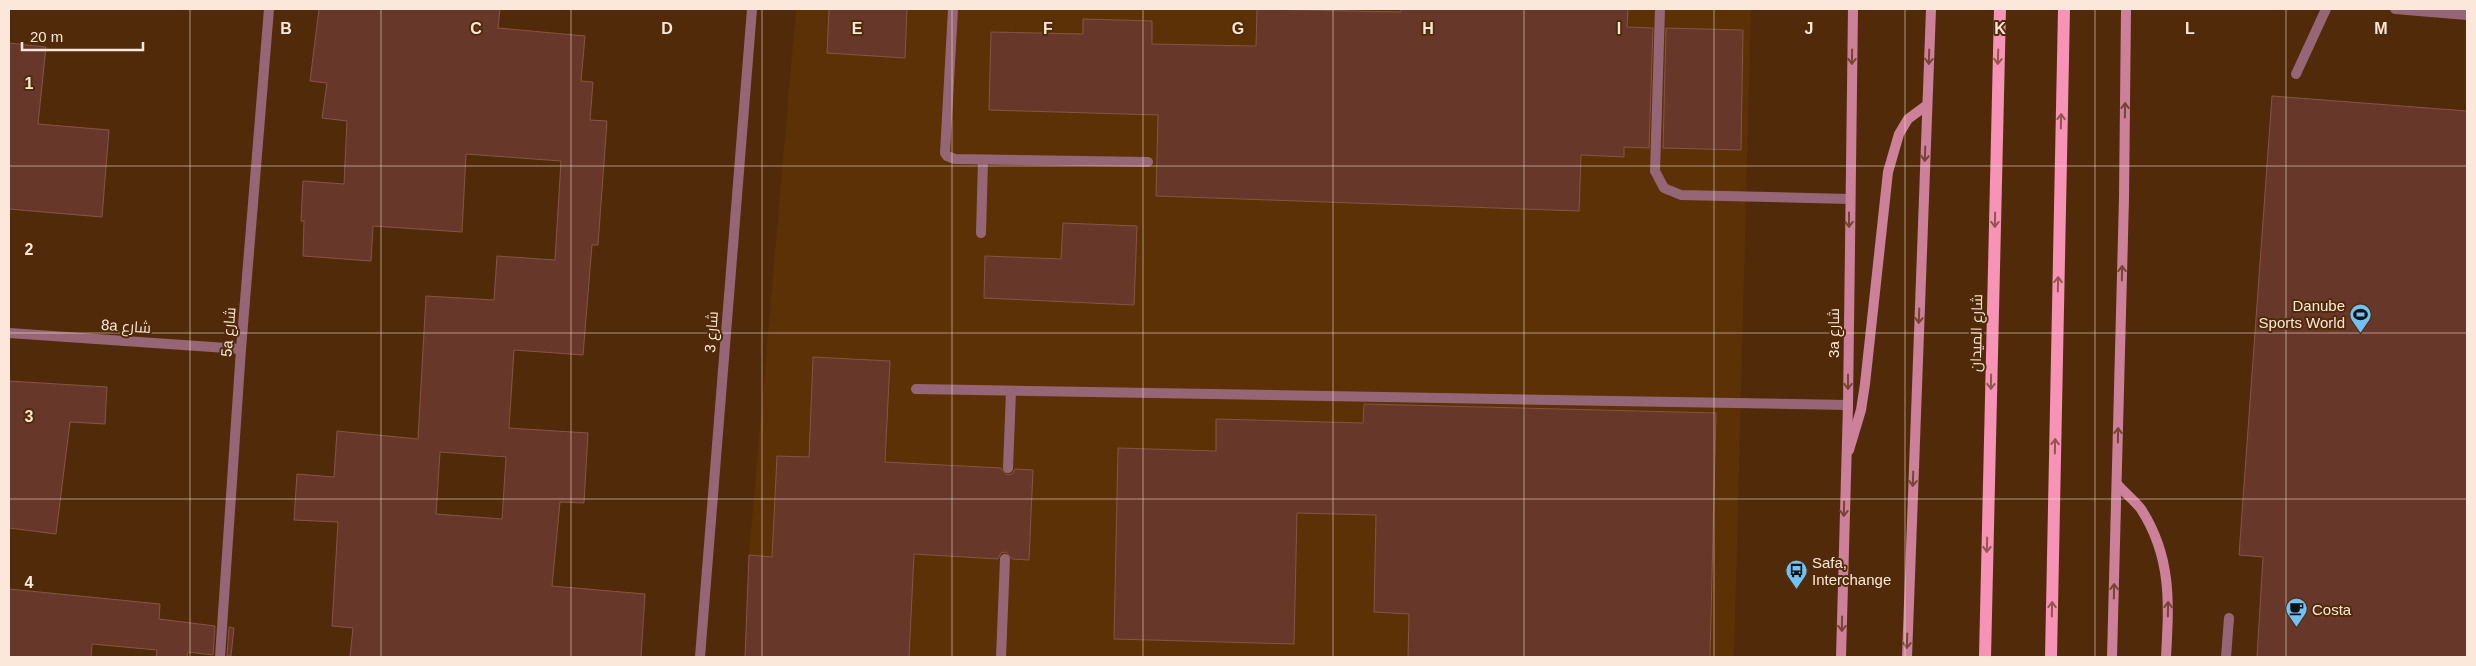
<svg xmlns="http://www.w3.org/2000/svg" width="2476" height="666" viewBox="0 0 2476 666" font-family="Helvetica,Cairo,sans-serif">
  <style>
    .built { fill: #5c3106 }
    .building { fill: #67382a; stroke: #865445; fill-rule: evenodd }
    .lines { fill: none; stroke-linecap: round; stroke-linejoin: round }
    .lane { stroke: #976676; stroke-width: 10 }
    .street { stroke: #976676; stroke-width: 10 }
    .secondary { stroke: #cd809a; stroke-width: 10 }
    .primary { stroke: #f793b6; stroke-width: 12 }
    .oneway { stroke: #764434 }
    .oneway2 { stroke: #93554e }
    .grid { fill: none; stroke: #fce8da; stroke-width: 1; stroke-opacity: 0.55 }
    .labels { text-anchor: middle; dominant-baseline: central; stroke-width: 4; stroke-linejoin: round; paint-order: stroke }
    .poi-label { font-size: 15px; fill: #fce8da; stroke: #512b09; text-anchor: start }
    .street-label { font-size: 15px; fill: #fce8da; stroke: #512b09 }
    .grid-label { font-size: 16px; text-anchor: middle; font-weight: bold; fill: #fce8da; stroke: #512b09; stroke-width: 4; stroke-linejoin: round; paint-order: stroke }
  </style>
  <rect width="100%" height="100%" fill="#512b09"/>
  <path class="built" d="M 796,9 L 1751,9 L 1734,657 L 745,657 L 749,555 Z"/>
  <g class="building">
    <path d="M 319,9 L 500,9 L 498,28 L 585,36 L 581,81 L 593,82 L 590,120 L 607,121 L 598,245 L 592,245 L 583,355 L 514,350 L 509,428 L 588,433 L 584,503 L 560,502 L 552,586 L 645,594 L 641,657 L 350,657 L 353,628 L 332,626 L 338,522 L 294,520 L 297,474 L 334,477 L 337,431 L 418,439 L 426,296 L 494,300 L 497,256 L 555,260 L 561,161 L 466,154 L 462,232 L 373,226 L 371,261 L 303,256 L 304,221 L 301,221 L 303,181 L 344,184 L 347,121 L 322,118 L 327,83 L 310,81 ZM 440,452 L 506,457 L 502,519 L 436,514 Z"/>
    <path d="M 829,9 L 907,9 L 905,58 L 827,53 Z"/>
    <path d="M 1257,9 L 1401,12 L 1401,9 L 1628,9 L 1627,27 L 1653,28 L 1649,148 L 1624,147 L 1624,157 L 1581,155 L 1579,211 L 1156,196 L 1158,115 L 989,110 L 991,32 L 1083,34 L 1083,19 L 1152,21 L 1152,44 L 1256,46 Z"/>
    <path d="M 1666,28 L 1743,30 L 1741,150 L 1663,148 Z"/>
    <path d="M 9,43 L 46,47 L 38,124 L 109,130 L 102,217 L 9,209 Z"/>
    <path d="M 2272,96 L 2467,111 L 2467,657 L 2257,657 L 2263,557 L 2239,555 Z"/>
    <path d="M 1063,223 L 1137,226 L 1134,305 L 984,298 L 985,256 L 1061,259 Z"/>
    <path d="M 813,357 L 890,361 L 885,462 L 1001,468 L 1007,475 L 1012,474 L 1015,469 L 1033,470 L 1029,560 L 1012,559 L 1006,552 L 1001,553 L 998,559 L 914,554 L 909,657 L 745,657 L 749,555 L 772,557 L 777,456 L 809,457 Z"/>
    <path d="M 9,381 L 107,387 L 105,424 L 70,422 L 56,534 L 9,528 Z"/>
    <path d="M 1364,404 L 1716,413 L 1710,657 L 1408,657 L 1409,614 L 1374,612 L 1376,515 L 1297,513 L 1294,644 L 1114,639 L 1118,448 L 1216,451 L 1216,419 L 1363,423 Z"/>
    <path d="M 9,589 L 160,604 L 159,619 L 215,626 L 213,655 L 188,652 L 187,657 L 156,657 L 157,650 L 92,644 L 91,657 L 9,657 Z"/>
    <path d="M 229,627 L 234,628 L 231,656 L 227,656 Z"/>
  </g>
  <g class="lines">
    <g class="lane">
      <path d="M 953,9 L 945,153 L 947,156 L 955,159 L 1148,162"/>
      <path d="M 1660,9 L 1655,171 L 1664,188 L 1681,195 L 1849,199"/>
      <path d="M 2395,9 L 2467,15"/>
      <path d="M 2296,74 L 2326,9"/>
      <path d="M 981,233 L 983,160"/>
      <path d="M 916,389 L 1848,405"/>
      <path d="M 1008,468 L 1011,391"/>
      <path d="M 1001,657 L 1005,559"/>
      <path d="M 2226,657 L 2229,618"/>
    </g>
    <g class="street">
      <path d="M 9,333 L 241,349"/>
      <path d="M 220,657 L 241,349 L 269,9"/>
      <path d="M 700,657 L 752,9"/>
    </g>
    <g class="secondary">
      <path d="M 1849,450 L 1861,410 L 1865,384 L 1888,172 L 1899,134 L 1908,119 L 1927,105"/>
      <path d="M 2117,484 C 2124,492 2134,500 2141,509 C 2172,557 2169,603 2166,657"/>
      <path d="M 1841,657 L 1848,405 L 1853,9"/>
      <path d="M 1907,657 L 1931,9"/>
      <path d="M 2112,657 L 2124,198 L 2126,9"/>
    </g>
    <g class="primary">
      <path d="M 1985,657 L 2000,9"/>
      <path d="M 2051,657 L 2064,9"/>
    </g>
  </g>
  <defs><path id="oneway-shaft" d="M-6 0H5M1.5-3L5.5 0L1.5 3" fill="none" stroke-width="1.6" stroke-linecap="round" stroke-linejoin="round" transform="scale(1.25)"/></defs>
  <g class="oneway">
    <use href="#oneway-shaft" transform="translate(1852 57) rotate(91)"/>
    <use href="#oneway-shaft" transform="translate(1929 57) rotate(92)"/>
    <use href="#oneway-shaft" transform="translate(2125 110) rotate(-89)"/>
    <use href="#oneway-shaft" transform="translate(1925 154) rotate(92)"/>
    <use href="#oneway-shaft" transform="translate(1849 220) rotate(90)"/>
    <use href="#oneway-shaft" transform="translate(2122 273) rotate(-89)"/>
    <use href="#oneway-shaft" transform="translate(1919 316) rotate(92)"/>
    <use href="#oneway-shaft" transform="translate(1848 382) rotate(90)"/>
    <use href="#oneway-shaft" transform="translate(2118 435) rotate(-89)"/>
    <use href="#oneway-shaft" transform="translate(1913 479) rotate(92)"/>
    <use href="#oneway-shaft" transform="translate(1844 509) rotate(91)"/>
    <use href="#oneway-shaft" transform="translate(2114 591) rotate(-89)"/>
    <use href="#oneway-shaft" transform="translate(2168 609) rotate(-89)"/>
    <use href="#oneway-shaft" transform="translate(1842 624) rotate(91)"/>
    <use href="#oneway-shaft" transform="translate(1907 641) rotate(92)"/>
  </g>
  <g class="oneway2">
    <use href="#oneway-shaft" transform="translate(1998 57) rotate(92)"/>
    <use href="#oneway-shaft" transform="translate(2061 121) rotate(-89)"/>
    <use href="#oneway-shaft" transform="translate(1995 220) rotate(91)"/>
    <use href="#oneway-shaft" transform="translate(2058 284) rotate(-89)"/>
    <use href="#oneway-shaft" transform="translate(1991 382) rotate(91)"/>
    <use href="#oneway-shaft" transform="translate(2055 446) rotate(-89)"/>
    <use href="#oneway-shaft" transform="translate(1987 545) rotate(91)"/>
    <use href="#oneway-shaft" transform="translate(2052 609) rotate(-89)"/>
  </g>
  <path class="grid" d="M 190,9 L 190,657M 381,9 L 381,657M 571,9 L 571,657M 762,9 L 762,657M 952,9 L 952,657M 1143,9 L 1143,657M 1333,9 L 1333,657M 1524,9 L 1524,657M 1714,9 L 1714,657M 1905,9 L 1905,657M 2095,9 L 2095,657M 2286,9 L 2286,657M 9,166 L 2467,166M 9,333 L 2467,333M 9,499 L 2467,499"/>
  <defs>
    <symbol id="stadium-pin" viewBox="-11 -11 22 30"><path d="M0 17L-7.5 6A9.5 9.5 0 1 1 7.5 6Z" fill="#70c1f4" stroke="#512b09"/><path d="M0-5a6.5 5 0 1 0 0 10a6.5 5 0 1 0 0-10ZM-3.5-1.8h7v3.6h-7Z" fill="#111"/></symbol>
    <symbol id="bus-pin" viewBox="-11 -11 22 30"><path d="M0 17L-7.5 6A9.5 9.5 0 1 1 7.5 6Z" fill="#70c1f4" stroke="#512b09"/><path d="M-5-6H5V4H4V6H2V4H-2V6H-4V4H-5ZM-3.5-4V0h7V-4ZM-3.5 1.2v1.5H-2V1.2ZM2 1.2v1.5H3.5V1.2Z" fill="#111"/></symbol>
    <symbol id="cafe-pin" viewBox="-11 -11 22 30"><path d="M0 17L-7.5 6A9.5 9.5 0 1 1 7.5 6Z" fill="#70c1f4" stroke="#512b09"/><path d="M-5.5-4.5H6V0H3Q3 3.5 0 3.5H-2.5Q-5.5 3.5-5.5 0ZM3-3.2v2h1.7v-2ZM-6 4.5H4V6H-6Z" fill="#111"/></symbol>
  </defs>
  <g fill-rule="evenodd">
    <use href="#stadium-pin" x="2348" y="302" width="25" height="34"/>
    <use href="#bus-pin" x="1784" y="558" width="25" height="34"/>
    <use href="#cafe-pin" x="2284" y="596" width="25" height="34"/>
  </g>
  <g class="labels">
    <g class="poi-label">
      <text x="2345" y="305" text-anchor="end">Danube<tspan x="2345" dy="17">Sports World</tspan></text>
      <text x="1812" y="562">Safa,<tspan x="1812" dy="17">Interchange</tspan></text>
      <text x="2312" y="609">Costa</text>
    </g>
    <g class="street-label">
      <text transform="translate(126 326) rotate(4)">8a شارع</text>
      <text transform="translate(228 332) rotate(-85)">5a شارع</text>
      <text transform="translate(711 332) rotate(-86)">شارع 3</text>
      <text transform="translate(1833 333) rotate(-90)">3a شارع</text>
      <text transform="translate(1976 333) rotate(-89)">شارع الميدان</text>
    </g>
  </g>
  <g class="grid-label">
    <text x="286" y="34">B</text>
    <text x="476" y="34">C</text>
    <text x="667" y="34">D</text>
    <text x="857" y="34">E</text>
    <text x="1048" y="34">F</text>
    <text x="1238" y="34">G</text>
    <text x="1428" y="34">H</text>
    <text x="1619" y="34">I</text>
    <text x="1809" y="34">J</text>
    <text x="2000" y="34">K</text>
    <text x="2190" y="34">L</text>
    <text x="2381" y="34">M</text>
    <text x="29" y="89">1</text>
    <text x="29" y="255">2</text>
    <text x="29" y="422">3</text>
    <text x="29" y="588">4</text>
  </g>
  <rect width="2476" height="666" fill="none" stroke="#fce8da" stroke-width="20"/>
  <path d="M22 42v8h121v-8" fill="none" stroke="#fce8da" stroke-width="2.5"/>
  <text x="30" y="42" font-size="15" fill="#fce8da" stroke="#512b09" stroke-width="4" paint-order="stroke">20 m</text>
</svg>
